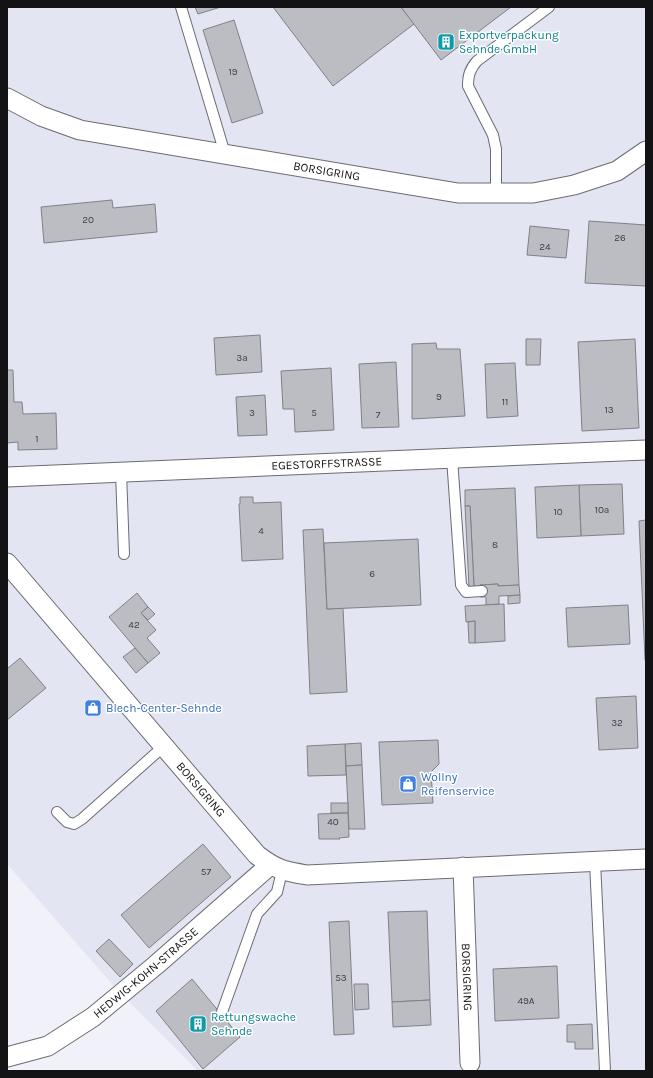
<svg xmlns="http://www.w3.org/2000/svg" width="653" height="1078" viewBox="0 0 653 1078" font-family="Karla,sans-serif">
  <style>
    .built { fill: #e3e5f3 }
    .building { fill: #bcbdc3; stroke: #808187 }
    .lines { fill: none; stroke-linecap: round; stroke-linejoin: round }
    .lane-casing { stroke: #6b6c72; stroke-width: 12 }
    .street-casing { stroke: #6b6c72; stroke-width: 21 }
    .lane { stroke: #fff; stroke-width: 10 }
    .street { stroke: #fff; stroke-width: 19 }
    .labels { text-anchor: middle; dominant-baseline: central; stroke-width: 3; stroke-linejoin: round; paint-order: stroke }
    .number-label { font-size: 10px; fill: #3d3e41 }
    .culture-label { font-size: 12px; fill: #0d838f; stroke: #fff; text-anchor: start }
    .street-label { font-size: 12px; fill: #131316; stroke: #fff }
    .shop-label { font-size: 12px; fill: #366cbe; stroke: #fff; text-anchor: start }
  </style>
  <rect width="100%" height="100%" fill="#f1f2f9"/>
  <path class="built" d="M 7,7 L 646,7 L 646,1071 L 198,1071 L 119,992 L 7,864 Z"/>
  <g class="building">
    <path d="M 195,7 L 221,7 L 198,14 Z"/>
    <path d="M 273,7 L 401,7 L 414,24 L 333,86 Z"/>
    <path d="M 401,7 L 511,7 L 441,60 Z"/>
    <path d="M 234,20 L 263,113 L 232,123 L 203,30 Z"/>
    <path d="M 112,200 L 113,208 L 155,204 L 157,232 L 44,243 L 41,207 Z"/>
    <path d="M 589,221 L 646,225 L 646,286 L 585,283 Z"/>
    <path d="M 530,226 L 569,230 L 566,258 L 527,255 Z"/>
    <path d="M 260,335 L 262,372 L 216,375 L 214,338 Z"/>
    <path d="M 526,339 L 541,339 L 540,365 L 526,365 Z"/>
    <path d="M 635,339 L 639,428 L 582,431 L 578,342 Z"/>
    <path d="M 436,343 L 437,349 L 460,349 L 465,416 L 412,419 L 412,344 Z"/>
    <path d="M 396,362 L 399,427 L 362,428 L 359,364 Z"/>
    <path d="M 515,363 L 518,416 L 487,418 L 485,364 Z"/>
    <path d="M 331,368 L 334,430 L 295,432 L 294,409 L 283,409 L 281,371 Z"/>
    <path d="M 7,370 L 13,370 L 14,402 L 22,402 L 23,414 L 56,413 L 57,449 L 18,450 L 18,442 L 7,443 Z"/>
    <path d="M 265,395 L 267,435 L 238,436 L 236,397 Z"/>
    <path d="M 622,484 L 624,534 L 581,536 L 579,485 Z"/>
    <path d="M 579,485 L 581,536 L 537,538 L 535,487 Z"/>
    <path d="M 515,488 L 519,585 L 498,586 L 498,584 L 480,585 L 480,587 L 474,587 L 470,506 L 465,506 L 465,490 Z"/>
    <path d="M 240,497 L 253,497 L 253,503 L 281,502 L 283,559 L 242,561 L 239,504 L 240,504 Z"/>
    <path d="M 465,506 L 470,506 L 474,587 L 469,587 Z"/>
    <path d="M 646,520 L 646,660 L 645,660 L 639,521 Z"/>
    <path d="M 323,529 L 327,609 L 343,608 L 347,692 L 310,694 L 303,530 Z"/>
    <path d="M 418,539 L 421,605 L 327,609 L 324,543 Z"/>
    <path d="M 498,584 L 498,586 L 519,585 L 520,595 L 499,596 L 499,604 L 486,605 L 486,597 L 480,597 L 480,585 Z"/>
    <path d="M 137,593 L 148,607 L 141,613 L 156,630 L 147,638 L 160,653 L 148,663 L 109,617 Z"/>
    <path d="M 520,595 L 520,603 L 508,604 L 508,596 Z"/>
    <path d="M 504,604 L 505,641 L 475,643 L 475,621 L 466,622 L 465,606 Z"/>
    <path d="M 628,605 L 630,644 L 568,647 L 566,608 Z"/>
    <path d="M 148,607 L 155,614 L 148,620 L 141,613 Z"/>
    <path d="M 475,621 L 475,643 L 469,643 L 468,622 Z"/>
    <path d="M 135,648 L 148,663 L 136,673 L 123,657 Z"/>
    <path d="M 20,658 L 46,688 L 7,720 L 7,669 Z"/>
    <path d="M 636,696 L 638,748 L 599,750 L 596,698 Z"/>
    <path d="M 438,740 L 439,764 L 431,772 L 433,803 L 382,805 L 379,742 Z"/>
    <path d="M 361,743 L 362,765 L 346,766 L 345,744 Z"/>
    <path d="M 345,744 L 346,775 L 308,776 L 307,746 Z"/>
    <path d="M 362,765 L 365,829 L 349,829 L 346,766 Z"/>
    <rect x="331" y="803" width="17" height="10"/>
    <path d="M 348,813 L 349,837 L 339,838 L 340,839 L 319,839 L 318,814 Z"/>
    <path d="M 203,844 L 231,877 L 149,948 L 121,915 Z"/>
    <path d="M 427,911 L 430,1000 L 392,1002 L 388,912 Z"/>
    <path d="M 349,921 L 354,1034 L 334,1035 L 329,922 Z"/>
    <path d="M 109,939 L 133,964 L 120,977 L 96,951 Z"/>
    <path d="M 557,966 L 559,1018 L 495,1021 L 493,969 Z"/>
    <path d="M 192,979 L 240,1037 L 203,1069 L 156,1011 Z"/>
    <path d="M 354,984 L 368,984 L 369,1009 L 355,1010 Z"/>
    <path d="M 430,1000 L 431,1025 L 393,1027 L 392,1002 Z"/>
    <path d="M 592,1024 L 593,1049 L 575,1049 L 575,1042 L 567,1042 L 567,1025 Z"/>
  </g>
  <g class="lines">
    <defs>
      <g id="lane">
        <path d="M 181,7 L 225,154"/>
        <path d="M 496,193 L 496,149 L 493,135 L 468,86 C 468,75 470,69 477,61 L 549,7"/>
        <path d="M 452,458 L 461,585 L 466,592 L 482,591"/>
        <path d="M 121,472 L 124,554"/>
        <path d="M 57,812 L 67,822 L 74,824 L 82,819 L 164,746"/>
        <path d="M 595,862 L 605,1071"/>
        <path d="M 222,1012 L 257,914 L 277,892 L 282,871"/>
      </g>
      <g id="street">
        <path id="s1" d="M 7,98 L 41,116 L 80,130 L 458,193 L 533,193 L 574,185 L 617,171 L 646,151"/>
        <path id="s2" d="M 7,477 L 646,450"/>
        <path id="s3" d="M 7,563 L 257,855 C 277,870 283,871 307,875 L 646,859"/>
        <path id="s4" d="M 463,867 L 470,1063"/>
        <path id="s5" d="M 7,1057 L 48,1046 L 93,1017 L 156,965 L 270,865"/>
      </g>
    </defs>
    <use href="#lane" class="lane-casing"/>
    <use href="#street" class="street-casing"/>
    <use href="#lane" class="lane"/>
    <use href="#street" class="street"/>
  </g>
  <defs>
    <symbol id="building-square" viewBox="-11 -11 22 22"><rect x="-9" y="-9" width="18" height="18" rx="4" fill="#0f9aa8" stroke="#fff"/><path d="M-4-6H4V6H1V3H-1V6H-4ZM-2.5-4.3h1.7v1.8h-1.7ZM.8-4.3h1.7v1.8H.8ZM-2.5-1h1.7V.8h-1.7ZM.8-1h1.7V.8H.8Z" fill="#fff"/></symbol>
    <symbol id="shop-square" viewBox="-11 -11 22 22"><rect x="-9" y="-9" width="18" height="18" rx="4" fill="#3f7fe0" stroke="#fff"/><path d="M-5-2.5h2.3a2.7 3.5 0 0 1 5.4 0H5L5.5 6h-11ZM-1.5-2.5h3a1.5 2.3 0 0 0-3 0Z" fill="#fff"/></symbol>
  </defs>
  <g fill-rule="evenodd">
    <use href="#building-square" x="436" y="32" width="20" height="20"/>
    <use href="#shop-square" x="83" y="698" width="20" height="20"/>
    <use href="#shop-square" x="398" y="774" width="20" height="20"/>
    <use href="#building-square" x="188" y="1014" width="20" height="20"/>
  </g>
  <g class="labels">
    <g class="number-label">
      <text x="233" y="72">19</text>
      <text x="88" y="220">20</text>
      <text x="620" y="238">26</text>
      <text x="545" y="247">24</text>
      <text x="242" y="358">3a</text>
      <text x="439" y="397">9</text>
      <text x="505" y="402">11</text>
      <text x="609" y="410">13</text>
      <text x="252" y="413">3</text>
      <text x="314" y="413">5</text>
      <text x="378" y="415">7</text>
      <text x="37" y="439">1</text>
      <text x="602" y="510">10a</text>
      <text x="558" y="512">10</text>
      <text x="261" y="531">4</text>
      <text x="495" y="545">8</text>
      <text x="372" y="574">6</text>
      <text x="134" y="625">42</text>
      <text x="617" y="723">32</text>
      <text x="333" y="822">40</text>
      <text x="206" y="872">57</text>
      <text x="341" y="978">53</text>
      <text x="526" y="1001">49A</text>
    </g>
    <g class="culture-label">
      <text x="459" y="35">Exportverpackung<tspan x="459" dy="14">Sehnde GmbH</tspan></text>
      <text x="211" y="1017">Rettungswache<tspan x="211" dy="14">Sehnde</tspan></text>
    </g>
    <g class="street-label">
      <text stroke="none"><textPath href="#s1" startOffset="330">BORSIGRING</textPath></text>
      <text stroke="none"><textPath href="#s2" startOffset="320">EGESTORFFSTRASSE</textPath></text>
      <text stroke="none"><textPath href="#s3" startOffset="298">BORSIGRING</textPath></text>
      <text stroke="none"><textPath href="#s5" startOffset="165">HEDWIG-KOHN-STRASSE</textPath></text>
      <text stroke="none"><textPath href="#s4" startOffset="110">BORSIGRING</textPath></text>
    </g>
    <g class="shop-label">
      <text x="106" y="708">Blech-Center-Sehnde</text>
      <text x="421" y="777">Wollny<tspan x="421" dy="14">Reifenservice</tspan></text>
    </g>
  </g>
  <rect width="653" height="1078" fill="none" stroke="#131316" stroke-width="16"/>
</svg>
